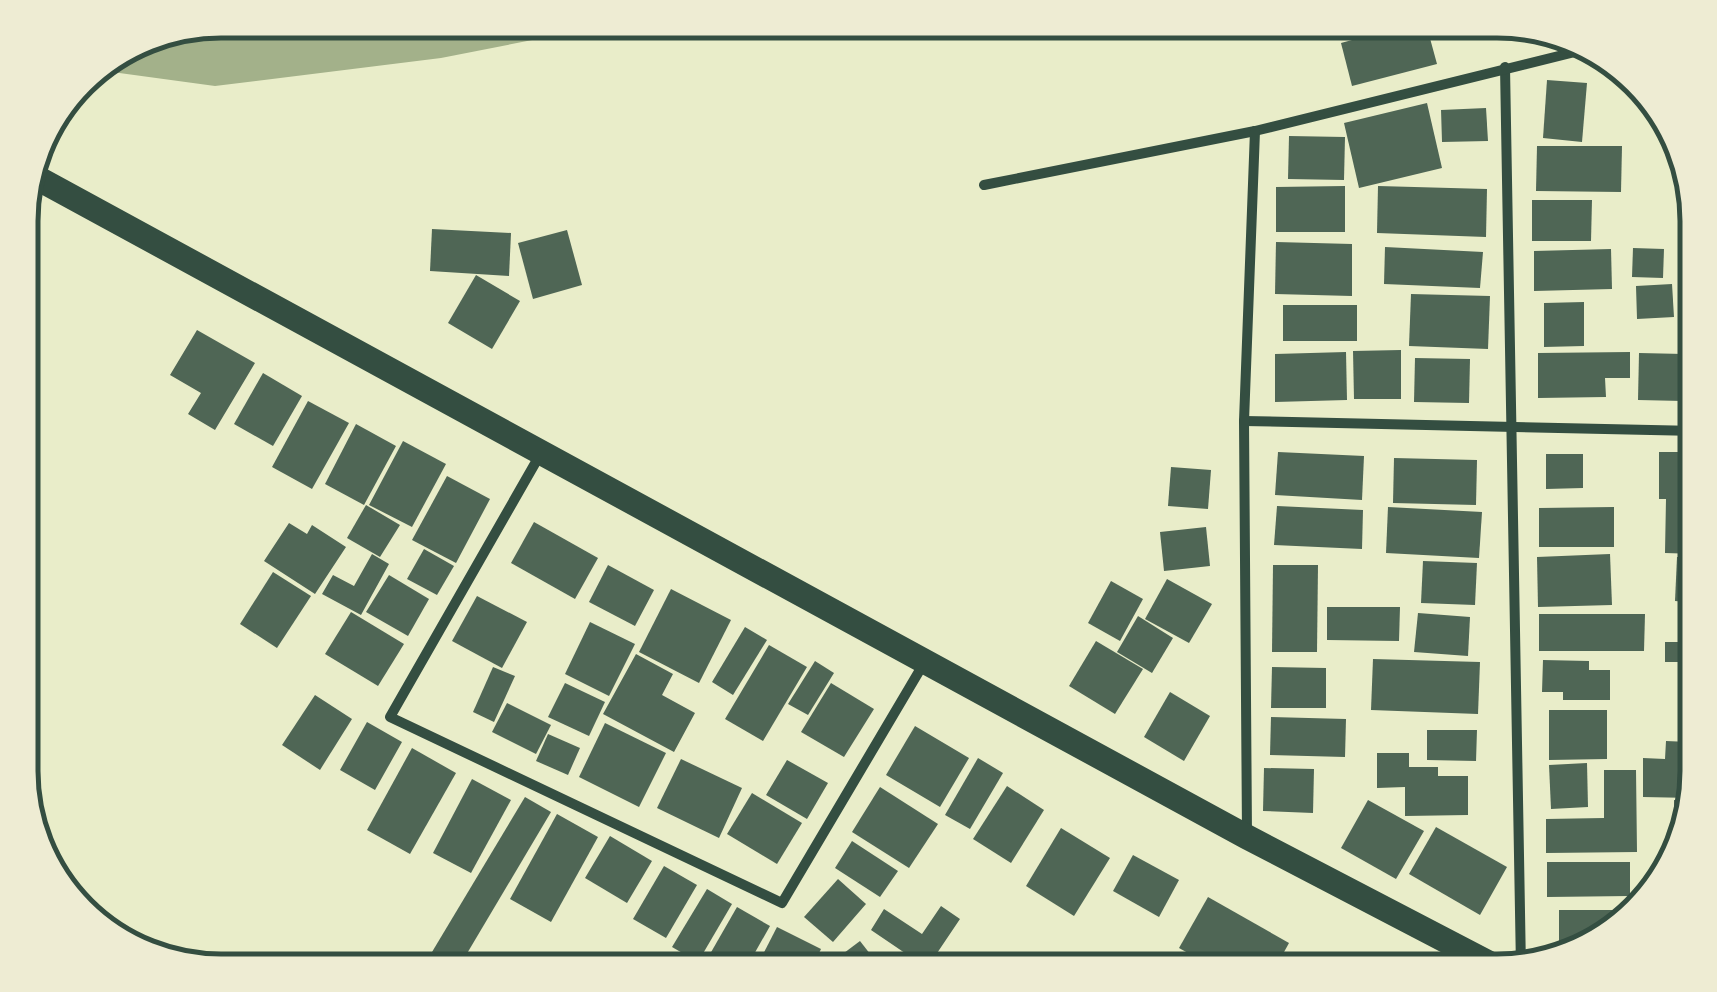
<svg xmlns="http://www.w3.org/2000/svg" width="1717" height="992" viewBox="0 0 1717 992" font-family="Rubik,sans-serif">
  <style>
    .water { fill: #a3b18a }
    .building { fill: #4f6655 }
    .lines { fill: none; stroke-linecap: round; stroke-linejoin: round }
    .minor { stroke: #344e41; stroke-width: 10 }
    .primary { stroke: #344e41; stroke-width: 25 }
    .rim { fill: none; stroke: #344e41; stroke-width: 5 }
  </style>
  <rect width="100%" height="100%" fill="#e9edc9"/>
  <path class="water" d="M 221,20 L 634,20 L 441,58 L 215,86 L 90,69 L 145,35 Z"/>
  <g class="building">
    <path d="M 1425,20 L 1437,64 L 1352,86 L 1341,43 Z"/>
    <path d="M 1547,80 L 1587,83 L 1582,142 L 1543,138 Z"/>
    <path d="M 1427,103 L 1442,168 L 1359,188 L 1344,123 Z"/>
    <path d="M 1486,108 L 1488,141 L 1442,142 L 1441,110 Z"/>
    <path d="M 1289,136 L 1345,137 L 1344,180 L 1288,179 Z"/>
    <path d="M 1674,142 L 1675,142 L 1688,182 L 1673,182 Z"/>
    <path d="M 1537,146 L 1622,146 L 1621,192 L 1536,191 Z"/>
    <path d="M 1345,186 L 1345,232 L 1276,232 L 1276,187 Z"/>
    <path d="M 1378,186 L 1487,189 L 1486,237 L 1377,233 Z"/>
    <path d="M 1532,200 L 1592,200 L 1591,241 L 1532,241 Z"/>
    <path d="M 1691,202 L 1695,202 L 1697,207 L 1697,237 L 1690,237 Z"/>
    <path d="M 432,229 L 511,233 L 509,276 L 430,271 Z"/>
    <path d="M 567,230 L 582,285 L 533,299 L 518,243 Z"/>
    <path d="M 1276,242 L 1352,244 L 1352,296 L 1275,294 Z"/>
    <path d="M 1680,245 L 1697,245 L 1697,297 L 1679,297 Z"/>
    <path d="M 1385,247 L 1483,252 L 1480,288 L 1384,284 Z"/>
    <path d="M 1633,248 L 1664,249 L 1663,278 L 1632,277 Z"/>
    <path d="M 1611,249 L 1612,289 L 1534,291 L 1534,251 Z"/>
    <path d="M 476,275 L 520,301 L 492,349 L 448,323 Z"/>
    <path d="M 1672,284 L 1674,317 L 1637,319 L 1636,286 Z"/>
    <path d="M 1411,294 L 1490,296 L 1488,349 L 1409,346 Z"/>
    <path d="M 1584,302 L 1584,346 L 1544,347 L 1544,303 Z"/>
    <path d="M 1683,304 L 1697,304 L 1697,344 L 1682,343 Z"/>
    <rect x="1283" y="305" width="74" height="36"/>
    <path d="M 197,330 L 255,363 L 215,430 L 188,414 L 201,393 L 170,375 Z"/>
    <path d="M 1401,350 L 1401,399 L 1354,399 L 1353,351 Z"/>
    <path d="M 1346,352 L 1347,400 L 1275,402 L 1275,354 Z"/>
    <path d="M 1630,352 L 1630,378 L 1605,378 L 1606,397 L 1538,398 L 1538,353 Z"/>
    <path d="M 1639,353 L 1684,354 L 1683,401 L 1638,400 Z"/>
    <path d="M 1415,358 L 1470,359 L 1469,403 L 1414,402 Z"/>
    <path d="M 263,373 L 302,396 L 273,446 L 234,424 Z"/>
    <path d="M 308,401 L 349,423 L 312,489 L 272,467 Z"/>
    <path d="M 356,424 L 396,446 L 364,505 L 325,484 Z"/>
    <path d="M 403,441 L 446,464 L 412,527 L 369,505 Z"/>
    <path d="M 1278,452 L 1364,456 L 1362,500 L 1275,495 Z"/>
    <path d="M 1659,452 L 1697,452 L 1697,554 L 1665,553 L 1666,499 L 1659,499 Z"/>
    <path d="M 1546,454 L 1583,454 L 1583,488 L 1546,489 Z"/>
    <path d="M 1394,458 L 1477,460 L 1476,505 L 1393,503 Z"/>
    <path d="M 1171,467 L 1211,470 L 1208,509 L 1168,506 Z"/>
    <path d="M 447,476 L 490,499 L 456,563 L 412,540 Z"/>
    <path d="M 366,505 L 400,525 L 380,557 L 347,538 Z"/>
    <path d="M 1277,506 L 1363,510 L 1362,549 L 1274,545 Z"/>
    <path d="M 1388,507 L 1482,512 L 1479,558 L 1386,553 Z"/>
    <path d="M 1614,507 L 1614,547 L 1539,547 L 1539,508 Z"/>
    <path d="M 534,522 L 598,558 L 575,599 L 511,563 Z"/>
    <path d="M 289,523 L 307,534 L 312,525 L 346,547 L 315,594 L 264,561 Z"/>
    <path d="M 1206,527 L 1210,566 L 1164,571 L 1160,532 Z"/>
    <path d="M 424,549 L 454,566 L 437,595 L 407,579 Z"/>
    <path d="M 372,554 L 389,564 L 361,615 L 322,594 L 333,575 L 354,586 Z"/>
    <path d="M 1610,554 L 1612,605 L 1538,607 L 1537,557 Z"/>
    <path d="M 1677,557 L 1697,557 L 1697,603 L 1675,601 Z"/>
    <path d="M 1423,561 L 1477,563 L 1475,605 L 1421,603 Z"/>
    <path d="M 608,565 L 654,590 L 635,626 L 589,602 Z"/>
    <path d="M 1273,565 L 1318,565 L 1317,652 L 1272,652 Z"/>
    <path d="M 273,572 L 311,596 L 277,648 L 240,624 Z"/>
    <path d="M 389,575 L 429,599 L 408,636 L 366,612 Z"/>
    <path d="M 1167,579 L 1212,604 L 1189,643 L 1145,619 Z"/>
    <path d="M 1111,581 L 1143,599 L 1120,641 L 1088,623 Z"/>
    <path d="M 671,589 L 731,620 L 699,683 L 639,652 Z"/>
    <path d="M 477,596 L 527,622 L 502,668 L 452,641 Z"/>
    <path d="M 1327,607 L 1400,607 L 1399,641 L 1327,640 Z"/>
    <path d="M 351,612 L 404,644 L 378,686 L 325,654 Z"/>
    <path d="M 1418,613 L 1470,617 L 1468,656 L 1414,652 Z"/>
    <path d="M 1539,614 L 1645,614 L 1644,651 L 1539,651 Z"/>
    <path d="M 1138,616 L 1173,638 L 1152,673 L 1117,652 Z"/>
    <path d="M 590,622 L 635,644 L 609,696 L 565,674 Z"/>
    <path d="M 745,627 L 767,640 L 733,695 L 712,682 Z"/>
    <path d="M 1096,641 L 1143,669 L 1115,714 L 1069,686 Z"/>
    <rect x="1665" y="642" width="32" height="20"/>
    <path d="M 769,645 L 807,667 L 763,741 L 725,719 Z"/>
    <path d="M 636,654 L 673,674 L 662,695 L 695,713 L 674,752 L 603,714 Z"/>
    <path d="M 1373,659 L 1480,662 L 1478,714 L 1371,710 Z"/>
    <path d="M 1543,660 L 1589,661 L 1589,670 L 1610,670 L 1610,700 L 1563,700 L 1563,692 L 1542,692 Z"/>
    <path d="M 815,661 L 834,673 L 808,715 L 788,704 Z"/>
    <path d="M 493,667 L 515,676 L 494,722 L 473,712 Z"/>
    <path d="M 1272,667 L 1326,668 L 1326,708 L 1271,708 Z"/>
    <path d="M 565,683 L 605,702 L 589,736 L 548,717 Z"/>
    <path d="M 831,683 L 874,709 L 844,757 L 801,732 Z"/>
    <path d="M 1170,692 L 1210,716 L 1184,761 L 1144,737 Z"/>
    <path d="M 315,695 L 352,719 L 320,770 L 282,745 Z"/>
    <path d="M 507,703 L 551,725 L 536,754 L 492,732 Z"/>
    <path d="M 1549,710 L 1607,710 L 1607,759 L 1549,760 Z"/>
    <path d="M 1271,717 L 1346,719 L 1345,757 L 1270,755 Z"/>
    <path d="M 1690,717 L 1697,717 L 1697,784 L 1692,798 L 1643,797 L 1643,758 L 1665,759 L 1666,741 L 1689,742 Z"/>
    <path d="M 367,722 L 402,742 L 375,790 L 340,770 Z"/>
    <path d="M 605,723 L 666,753 L 639,807 L 579,777 Z"/>
    <path d="M 915,726 L 969,758 L 940,807 L 886,775 Z"/>
    <path d="M 1427,730 L 1477,730 L 1476,761 L 1427,760 Z"/>
    <path d="M 548,734 L 580,748 L 568,775 L 536,761 Z"/>
    <path d="M 412,748 L 456,773 L 410,854 L 367,830 Z"/>
    <path d="M 1377,753 L 1409,753 L 1409,767 L 1438,767 L 1438,776 L 1468,776 L 1468,815 L 1405,816 L 1405,787 L 1377,788 Z"/>
    <path d="M 978,758 L 1003,773 L 970,829 L 945,815 Z"/>
    <path d="M 681,759 L 742,788 L 719,838 L 657,808 Z"/>
    <path d="M 787,760 L 828,783 L 807,819 L 766,795 Z"/>
    <path d="M 1587,763 L 1588,807 L 1551,809 L 1549,765 Z"/>
    <path d="M 1264,768 L 1314,769 L 1313,813 L 1263,811 Z"/>
    <path d="M 1604,770 L 1636,770 L 1637,852 L 1546,853 L 1546,819 L 1604,818 Z"/>
    <path d="M 472,779 L 511,800 L 471,873 L 433,853 Z"/>
    <path d="M 1007,786 L 1044,810 L 1011,863 L 973,839 Z"/>
    <path d="M 880,787 L 938,824 L 909,868 L 852,832 Z"/>
    <path d="M 752,793 L 802,823 L 777,864 L 727,834 Z"/>
    <path d="M 525,797 L 551,812 L 456,972 L 420,972 Z"/>
    <path d="M 1368,800 L 1424,831 L 1396,879 L 1341,848 Z"/>
    <path d="M 1674,800 L 1691,801 L 1677,848 L 1674,848 Z"/>
    <path d="M 557,814 L 598,837 L 551,922 L 510,899 Z"/>
    <path d="M 1436,827 L 1507,867 L 1480,915 L 1409,874 Z"/>
    <path d="M 1061,828 L 1110,858 L 1074,916 L 1026,886 Z"/>
    <path d="M 610,836 L 652,861 L 627,903 L 585,878 Z"/>
    <path d="M 852,841 L 898,871 L 880,897 L 835,868 Z"/>
    <path d="M 1133,855 L 1179,880 L 1159,917 L 1113,891 Z"/>
    <path d="M 1547,862 L 1630,862 L 1630,896 L 1547,897 Z"/>
    <path d="M 664,866 L 697,885 L 666,938 L 633,919 Z"/>
    <path d="M 838,879 L 866,904 L 833,942 L 804,917 Z"/>
    <path d="M 707,889 L 732,904 L 698,962 L 672,947 Z"/>
    <path d="M 1208,897 L 1289,943 L 1273,972 L 1222,972 L 1179,948 Z"/>
    <path d="M 941,906 L 960,919 L 927,968 L 871,930 L 884,909 L 922,934 Z"/>
    <path d="M 737,907 L 770,926 L 744,972 L 710,954 Z"/>
    <path d="M 1559,910 L 1627,910 L 1627,915 L 1597,945 L 1559,946 Z"/>
    <path d="M 777,927 L 821,949 L 810,972 L 754,972 Z"/>
    <path d="M 860,941 L 881,968 L 877,972 L 827,972 L 824,968 Z"/>
    <path d="M 1293,952 L 1327,972 L 1282,972 Z"/>
  </g>
  <g class="lines">
    <g class="minor">
      <path d="M 1505,67 L 1521,968"/>
      <path d="M 984,185 L 1255,131 L 1595,47"/>
      <path d="M 1244,421 L 1697,431"/>
      <path d="M 541,453 L 390,717 L 782,903 L 924,663"/>
      <path d="M 1247,835 L 1244,421 L 1255,131"/>
    </g>
    <path class="primary" d="M 28,173 L 1247,837 L 1506,972"/>
  </g>
  <path d="M0 0H1717V992H0ZM221 38H1497A183 183 0 0 1 1680 221V771A183 183 0 0 1 1497 954H221A183 183 0 0 1 38 771V221A183 183 0 0 1 221 38Z" fill="#eeecd3" fill-rule="evenodd"/>
  <path class="rim" d="M221 38H1497A183 183 0 0 1 1680 221V771A183 183 0 0 1 1497 954H221A183 183 0 0 1 38 771V221A183 183 0 0 1 221 38Z"/>
</svg>
